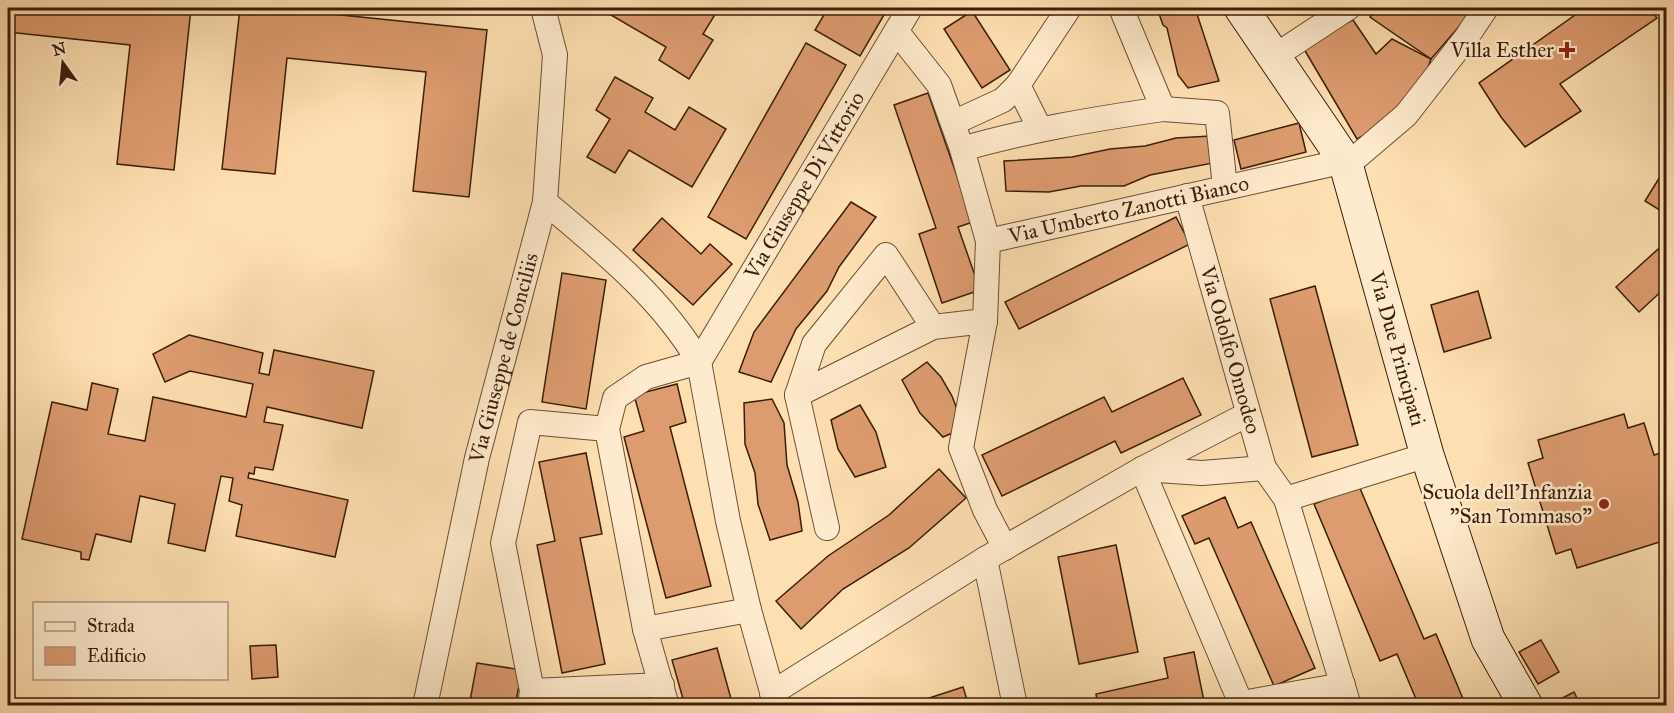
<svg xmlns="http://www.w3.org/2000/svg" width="1674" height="713" viewBox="0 0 1674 713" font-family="'IM FELL Great Primer',serif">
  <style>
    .building { fill: #dd9c70; stroke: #3b1e0a; stroke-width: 1.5 }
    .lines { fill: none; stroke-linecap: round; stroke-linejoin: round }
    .street-casing { stroke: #6c4e34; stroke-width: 26 }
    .secondary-casing { stroke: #3b1e0a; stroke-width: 35 }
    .street { stroke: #feeacc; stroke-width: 24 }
    .secondary { stroke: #feeacc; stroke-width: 33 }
    .poi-dot { fill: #8f2418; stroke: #feeacc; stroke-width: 2 }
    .labels { text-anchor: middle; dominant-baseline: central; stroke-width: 5; stroke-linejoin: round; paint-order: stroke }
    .poi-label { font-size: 21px; fill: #3b1e0a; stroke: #feeacc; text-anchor: end }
    .street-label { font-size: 21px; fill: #3b1e0a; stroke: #feeacc }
  </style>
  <rect width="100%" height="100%" fill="#fedfb1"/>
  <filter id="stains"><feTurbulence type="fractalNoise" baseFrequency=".00333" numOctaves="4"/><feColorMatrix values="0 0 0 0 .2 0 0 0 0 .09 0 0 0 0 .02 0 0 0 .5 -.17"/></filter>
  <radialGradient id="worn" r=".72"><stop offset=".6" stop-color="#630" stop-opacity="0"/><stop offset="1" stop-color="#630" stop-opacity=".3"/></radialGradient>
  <g class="building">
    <path d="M 8,8 L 191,8 L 174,170 L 117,164 L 130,45 L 8,32 Z"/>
    <path d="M 240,8 L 273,8 L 487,30 L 469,197 L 413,191 L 426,72 L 287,58 L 275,174 L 222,169 Z"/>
    <path d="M 599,8 L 719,8 L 703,34 L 713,40 L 689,79 L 659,60 L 666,47 Z"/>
    <path d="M 828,8 L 888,8 L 860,56 L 815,30 Z"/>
    <path d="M 1157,8 L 1195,8 L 1219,81 L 1188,88 L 1178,75 L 1167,28 L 1163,25 Z"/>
    <path d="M 1295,8 L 1310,8 L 1301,15 Z"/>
    <path d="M 1376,8 L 1475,8 L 1431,59 L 1370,17 Z"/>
    <path d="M 1585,8 L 1649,8 L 1657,18 L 1560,84 L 1581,111 L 1525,147 L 1501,117 L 1479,83 Z"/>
    <path d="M 972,11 L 1010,70 L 982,88 L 944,29 Z"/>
    <path d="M 1353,20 L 1376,54 L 1392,39 L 1431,59 L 1420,89 L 1389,122 L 1357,139 L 1301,44 Z"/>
    <path d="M 806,43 L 846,65 L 746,239 L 708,217 Z"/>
    <path d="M 615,77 L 653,98 L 645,112 L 675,130 L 689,107 L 726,129 L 692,187 L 629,150 L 615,173 L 587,157 L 610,119 L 596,110 Z"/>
    <path d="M 928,93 L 973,222 L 958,227 L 980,290 L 942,303 L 919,234 L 936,228 L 894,105 Z"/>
    <path d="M 1299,123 L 1306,152 L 1241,169 L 1234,140 Z"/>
    <path d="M 1210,136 L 1213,163 L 1150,175 L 1124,186 L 1081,186 L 1049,192 L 1006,191 L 1004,161 L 1072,157 L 1110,149 L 1145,146 L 1176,138 Z"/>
    <path d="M 1666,167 L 1666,214 L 1645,201 Z"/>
    <path d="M 851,202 L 876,217 L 839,267 L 827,291 L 796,329 L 771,382 L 739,372 L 754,332 Z"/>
    <path d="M 1176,217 L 1190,244 L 1019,329 L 1005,302 Z"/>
    <path d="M 662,218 L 701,254 L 710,244 L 732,264 L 693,305 L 633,250 Z"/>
    <path d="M 1666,242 L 1666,287 L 1639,312 L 1616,287 Z"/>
    <path d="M 562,273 L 606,280 L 586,409 L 542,402 Z"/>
    <path d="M 1315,286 L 1358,445 L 1312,457 L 1270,299 Z"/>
    <path d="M 1478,291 L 1491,338 L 1444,352 L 1431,305 Z"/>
    <path d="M 189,335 L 263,353 L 259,373 L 269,375 L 274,350 L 374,371 L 362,428 L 267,407 L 264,422 L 283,425 L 273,470 L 255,467 L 254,474 L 249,473 L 248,478 L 348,500 L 335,557 L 236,536 L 242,505 L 229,501 L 233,478 L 221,476 L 205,551 L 168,543 L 175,504 L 140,496 L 131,542 L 96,534 L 89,560 L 81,559 L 81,552 L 22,539 L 52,402 L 87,410 L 92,383 L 118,389 L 108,434 L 145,441 L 153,397 L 246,417 L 253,384 L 190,371 L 165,382 L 153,354 Z"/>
    <path d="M 927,362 L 941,377 L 952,396 L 964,428 L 943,437 L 920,413 L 902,380 Z"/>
    <path d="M 1183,378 L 1201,415 L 1121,453 L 1115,441 L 1002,496 L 982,455 L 1104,397 L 1112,412 Z"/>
    <path d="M 677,384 L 686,422 L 670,427 L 711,586 L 666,598 L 624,437 L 644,431 L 634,395 Z"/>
    <path d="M 772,399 L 784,423 L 787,465 L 798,502 L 802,531 L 770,540 L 758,504 L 755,473 L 745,444 L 744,403 Z"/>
    <path d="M 860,405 L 876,432 L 886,467 L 855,477 L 838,449 L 831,420 Z"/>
    <path d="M 1624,414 L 1628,428 L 1644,423 L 1654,455 L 1664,452 L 1666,460 L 1666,472 L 1663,473 L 1666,485 L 1666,522 L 1663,523 L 1666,540 L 1577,568 L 1571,549 L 1556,554 L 1528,463 L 1543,458 L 1538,440 Z"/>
    <path d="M 586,453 L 602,534 L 580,538 L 605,664 L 562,673 L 537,545 L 555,541 L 539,462 Z"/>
    <path d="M 939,469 L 966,498 L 909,548 L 843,589 L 801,629 L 776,601 L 828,556 L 889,515 Z"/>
    <path d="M 1359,486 L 1424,639 L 1436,634 L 1466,706 L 1419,706 L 1397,654 L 1380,661 L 1314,504 Z"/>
    <path d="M 1225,497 L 1238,528 L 1251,522 L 1315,668 L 1274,686 L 1209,538 L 1195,544 L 1182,516 Z"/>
    <path d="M 1116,545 L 1138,652 L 1079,664 L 1058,557 Z"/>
    <path d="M 1541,640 L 1559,672 L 1538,684 L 1519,652 Z"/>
    <path d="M 276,645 L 278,677 L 252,679 L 250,646 Z"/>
    <path d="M 717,648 L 733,706 L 685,706 L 672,660 Z"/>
    <path d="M 1194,652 L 1205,706 L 1098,706 L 1096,694 L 1168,678 L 1164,658 Z"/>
    <path d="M 477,663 L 522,670 L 515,706 L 469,706 Z"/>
    <path d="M 963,687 L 969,706 L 921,706 L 920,701 Z"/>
    <path d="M 1574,692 L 1581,706 L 1550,706 L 1549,705 Z"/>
  </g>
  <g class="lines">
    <defs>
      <g id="street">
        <path d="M 897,32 L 939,85 L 962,149 L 988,241 L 985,321 L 961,448 L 985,510 L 1005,548"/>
        <path d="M 1275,56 L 1348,8"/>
        <path d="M 1018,85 L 1040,129"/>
        <path d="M 1163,109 L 1217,113 L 1225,187"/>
        <path d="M 953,123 L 1003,100 L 1018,85 L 1069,8"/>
        <path d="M 962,149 C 1028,130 1094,119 1163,109 L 1121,8"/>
        <path d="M 1346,166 L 1406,115 L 1466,38 L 1486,8"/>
        <path id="s1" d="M 1187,196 L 1264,468 L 1286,499 L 1349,706"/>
        <path id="s2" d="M 545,202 C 601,249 662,298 699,362 L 910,8"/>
        <path id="s3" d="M 988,241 L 1345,161"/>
        <path d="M 933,327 L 797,395 L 814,344 L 886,255 L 933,327 L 985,321"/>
        <path d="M 797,395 L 827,528"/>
        <path d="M 1142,469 L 1242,706"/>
        <path d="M 1142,469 L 1202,473 L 1264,468"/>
        <path d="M 1286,499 L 1427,455"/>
        <path d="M 985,559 L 1015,706"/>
        <path d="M 645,629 L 749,610"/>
        <path d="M 532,691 L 662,685"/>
        <path d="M 772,693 L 985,559 L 1142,469 L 1248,414"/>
        <path d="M 1242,703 L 1343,685"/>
        <path id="s4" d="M 425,706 L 477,458 L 545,202 L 555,55 L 543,8"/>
        <path d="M 530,706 L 532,691 L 503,543 L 530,422 L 607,429"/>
        <path d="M 667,706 L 645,629 L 607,429 L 615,398 L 646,377 L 699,362 L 728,521 L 749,610 L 776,706"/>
      </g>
      <g id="secondary">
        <path id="s5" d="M 1241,8 L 1345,161 L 1427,455 L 1488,639 L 1526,706"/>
      </g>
    </defs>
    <use href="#street" class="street-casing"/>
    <use href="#secondary" class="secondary-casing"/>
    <use href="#street" class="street"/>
    <use href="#secondary" class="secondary"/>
  </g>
  <g class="poi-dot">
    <path d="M1564 41h6v6h6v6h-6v6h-6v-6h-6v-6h6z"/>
    <circle cx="1604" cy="504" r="6"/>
  </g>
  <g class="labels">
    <g class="poi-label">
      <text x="1554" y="50">Villa Esther</text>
      <text x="1592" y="492">Scuola dell'Infanzia<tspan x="1592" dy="24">"San Tommaso"</tspan></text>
    </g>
    <g class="street-label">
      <text stroke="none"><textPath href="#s2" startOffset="429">Via Giuseppe Di Vittorio</textPath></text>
      <text stroke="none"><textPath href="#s3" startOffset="144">Via Umberto Zanotti Bianco</textPath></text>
      <text stroke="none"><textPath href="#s5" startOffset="380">Via Due Principati</textPath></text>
      <text stroke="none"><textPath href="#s1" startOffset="160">Via Odolfo Omodeo</textPath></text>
      <text stroke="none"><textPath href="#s4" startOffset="357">Via Giuseppe de Conciliis</textPath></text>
    </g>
  </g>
  <rect width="1674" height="713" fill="none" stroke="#fedfb1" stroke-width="30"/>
  <rect x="9" y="9" width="1656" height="695" fill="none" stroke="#3b1e0a" stroke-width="3"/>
  <rect x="15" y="15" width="1644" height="683" fill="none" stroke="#3b1e0a" stroke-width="1.5"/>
  <rect x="33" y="602" width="195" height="78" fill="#feeacc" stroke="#b0987e" stroke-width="1.5"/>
  <rect x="45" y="622" width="30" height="9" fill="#feeacc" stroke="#b0987e" stroke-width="1.5"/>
  <text x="87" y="632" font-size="18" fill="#3b1e0a">Strada</text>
  <rect x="45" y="647" width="30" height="18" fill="#dd9c70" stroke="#b0987e" stroke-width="1.5"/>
  <text x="87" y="662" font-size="18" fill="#3b1e0a">Edificio</text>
  <g transform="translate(63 63) rotate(345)" stroke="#feeacc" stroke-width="4.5" paint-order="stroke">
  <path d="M0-4.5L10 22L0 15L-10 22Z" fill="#3b1e0a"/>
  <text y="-9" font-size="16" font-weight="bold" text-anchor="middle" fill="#3b1e0a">N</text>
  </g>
  <rect width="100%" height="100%" filter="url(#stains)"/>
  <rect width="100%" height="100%" fill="url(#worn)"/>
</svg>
